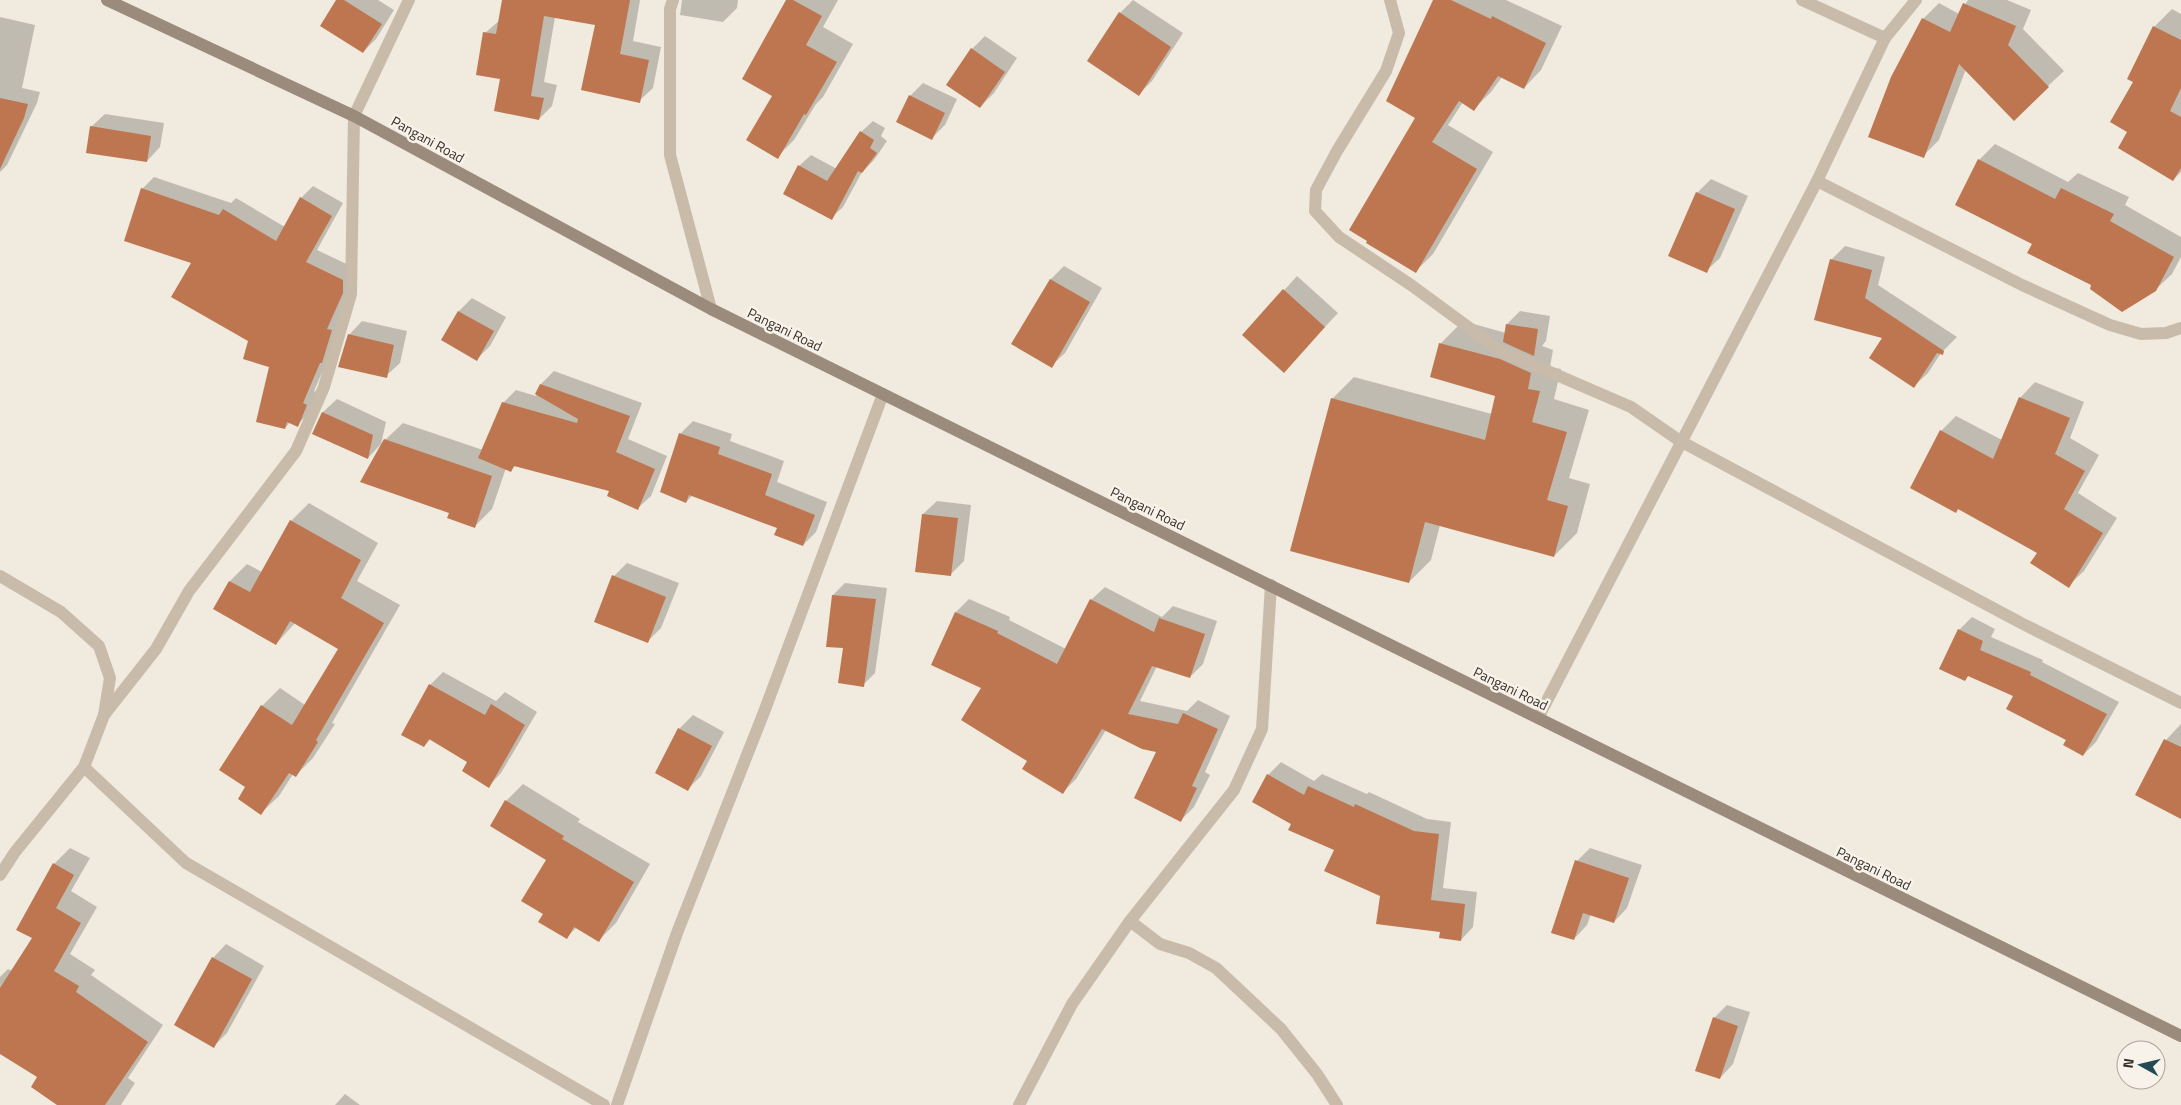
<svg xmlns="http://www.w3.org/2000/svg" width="2181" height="1105" viewBox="0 0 2181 1105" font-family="'Titillium Web',sans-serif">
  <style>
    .shadow { fill: #0003 }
    .building { fill: #bd764f }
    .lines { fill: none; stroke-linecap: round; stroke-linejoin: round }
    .street { stroke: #c8bbaa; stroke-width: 12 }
    .secondary { stroke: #9b8b7c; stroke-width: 12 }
    .labels { text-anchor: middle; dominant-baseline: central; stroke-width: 5; stroke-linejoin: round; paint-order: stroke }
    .street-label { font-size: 14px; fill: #362f29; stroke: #f8f3ea }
  </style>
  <rect width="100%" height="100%" fill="#f1eade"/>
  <g class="shadow">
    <path d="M 338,0 L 378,0 L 394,10 L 376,39 L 363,52 Z"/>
    <path d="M 503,0 L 640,0 L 633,41 L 661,47 L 653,88 L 639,101 L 596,24 L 555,17 L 544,82 L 557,85 L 552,106 L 539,119 L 502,78 L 485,33 L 500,20 Z"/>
    <path d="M 682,0 L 738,0 L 737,8 L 723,22 L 680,15 Z"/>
    <path d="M 788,0 L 838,0 L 823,27 L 853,44 L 823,97 L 816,104 L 794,140 L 777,157 L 774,96 Z"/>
    <path d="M 1133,0 L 1183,33 L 1152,81 L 1139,94 L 1120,13 Z"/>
    <path d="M 1435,0 L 1506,0 L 1562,26 L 1541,70 L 1524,88 L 1502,77 L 1491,92 L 1474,109 L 1463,102 L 1448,125 L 1493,152 L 1433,254 L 1416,271 L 1417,118 Z"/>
    <path d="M 1968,0 L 2007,0 L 2031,10 L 2023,29 L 2064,71 L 2048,86 L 1966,69 L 1939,140 L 1923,156 L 1923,19 L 1939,3 L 1959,14 Z"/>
    <path d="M 2172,9 L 2181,14 L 2181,172 L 2173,180 L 2129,131 L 2135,81 L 2154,27 Z"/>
    <path d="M 0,17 L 35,25 L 22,88 L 40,92 L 37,103 L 7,165 L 0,172 Z"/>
    <path d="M 985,36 L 1017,58 L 994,93 L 980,107 L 972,49 Z"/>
    <path d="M 923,83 L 957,99 L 945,125 L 931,139 L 910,96 Z"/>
    <path d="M 105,114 L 164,123 L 160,147 L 147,161 L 91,127 Z"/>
    <path d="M 873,121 L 885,128 L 881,136 L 887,141 L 874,160 L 862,172 L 843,207 L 831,218 L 799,166 L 811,155 L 837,169 L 861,132 Z"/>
    <path d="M 1995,144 L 2068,182 L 2078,173 L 2129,197 L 2125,205 L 2181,237 L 2181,257 L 2172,274 L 2155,290 L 2093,284 L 2033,244 L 1979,160 Z"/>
    <path d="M 154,177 L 231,203 L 236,198 L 285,227 L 301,198 L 313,186 L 343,203 L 317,250 L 355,268 L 330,354 L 314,391 L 319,393 L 309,413 L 297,425 L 290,422 L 285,428 L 271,366 L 192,263 L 142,189 Z"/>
    <path d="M 1711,179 L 1748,196 L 1720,258 L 1706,271 L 1697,193 Z"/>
    <path d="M 1845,246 L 1885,257 L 1878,285 L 1957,337 L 1941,353 L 1928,373 L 1914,386 L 1831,260 Z"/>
    <path d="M 1064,266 L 1102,288 L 1065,353 L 1051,366 L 1051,279 Z"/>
    <path d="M 1297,276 L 1338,313 L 1284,371 L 1244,335 Z"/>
    <path d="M 472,298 L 506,317 L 490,346 L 477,359 L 443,339 L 459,311 Z"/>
    <path d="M 1520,311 L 1550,316 L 1546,341 L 1542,346 L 1553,350 L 1550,367 L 1561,369 L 1554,399 L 1589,410 L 1569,478 L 1590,484 L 1577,533 L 1554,556 L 1440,525 L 1431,560 L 1409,582 L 1332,399 L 1354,377 L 1492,414 L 1497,395 L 1440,344 L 1463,321 L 1506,333 L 1507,324 Z"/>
    <path d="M 362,321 L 407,331 L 400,363 L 386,376 L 349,335 Z"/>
    <path d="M 554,371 L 642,403 L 628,439 L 667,456 L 651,496 L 638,508 L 611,490 L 516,465 L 511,470 L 506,468 L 492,509 L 475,526 L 451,513 L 385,440 L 403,423 L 483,450 L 503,403 L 516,390 L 536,396 L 541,384 Z"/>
    <path d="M 2035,382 L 2084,402 L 2070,438 L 2099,455 L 2078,493 L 2117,518 L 2084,571 L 2068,586 L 2038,553 L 1941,431 L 1956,416 L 2002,440 L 2020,398 Z"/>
    <path d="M 337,399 L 386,422 L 381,444 L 368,458 L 314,433 L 323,412 Z"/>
    <path d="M 693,421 L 732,434 L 730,441 L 784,461 L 777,482 L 827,502 L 816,532 L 803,545 L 779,527 L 693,495 L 686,502 L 680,434 Z"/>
    <path d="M 937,501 L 971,505 L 964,561 L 951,574 L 923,514 Z"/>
    <path d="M 309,503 L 378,543 L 357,581 L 400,605 L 332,723 L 335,724 L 313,758 L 296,775 L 293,774 L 279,796 L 261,813 L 247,786 L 221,770 L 262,706 L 280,688 L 305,705 L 340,648 L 295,623 L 276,644 L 214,609 L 230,581 L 247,564 L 262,572 L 291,521 Z"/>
    <path d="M 627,563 L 679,583 L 661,628 L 648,641 L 614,576 Z"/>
    <path d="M 845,583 L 887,588 L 875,673 L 863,685 L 845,647 L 833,595 Z"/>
    <path d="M 1105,587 L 1162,617 L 1173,606 L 1217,621 L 1203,664 L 1190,677 L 1157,666 L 1140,701 L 1187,711 L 1198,700 L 1230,716 L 1205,772 L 1210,775 L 1194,807 L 1181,820 L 1158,751 L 1106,730 L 1076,779 L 1063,792 L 1029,760 L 983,688 L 932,665 L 956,612 L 969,599 L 1010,617 L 1009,620 L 1066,649 L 1091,600 Z"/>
    <path d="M 1972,617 L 1995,629 L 1991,637 L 2043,660 L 2042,662 L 2119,702 L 2096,742 L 2083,755 L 2015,695 L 1969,675 L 1965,679 L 1959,630 Z"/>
    <path d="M 443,672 L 496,701 L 505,692 L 537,712 L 501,773 L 489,786 L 469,761 L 431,739 L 424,746 L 430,685 Z"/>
    <path d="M 693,715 L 724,732 L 701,776 L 688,789 L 656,772 L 679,729 Z"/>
    <path d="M 2181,724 L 2181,818 L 2137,795 L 2166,740 Z"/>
    <path d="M 1281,762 L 1314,781 L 1322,774 L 1367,794 L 1369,792 L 1427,819 L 1451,822 L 1443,888 L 1477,892 L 1473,927 L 1461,940 L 1441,931 L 1381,896 L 1335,850 L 1254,802 L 1268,775 Z"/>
    <path d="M 523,784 L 580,819 L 578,822 L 650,864 L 616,923 L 599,940 L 577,927 L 566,938 L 544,913 L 548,860 L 506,801 Z"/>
    <path d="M 70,848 L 90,858 L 71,891 L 97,907 L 70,954 L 95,970 L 91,975 L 163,1025 L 128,1078 L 135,1083 L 121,1105 L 59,1105 L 39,1077 L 0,1053 L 0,977 L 8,969 L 12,971 L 33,938 L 54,864 Z"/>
    <path d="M 1590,848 L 1642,865 L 1627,908 L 1614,922 L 1591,914 L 1587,925 L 1574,939 L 1577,861 Z"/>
    <path d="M 226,944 L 264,966 L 227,1033 L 214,1046 L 176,1025 L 213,958 Z"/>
    <path d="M 1727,1005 L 1750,1012 L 1733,1064 L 1720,1078 L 1714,1018 Z"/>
    <path d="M 345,1094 L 360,1105 L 335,1105 Z"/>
  </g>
  <g class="building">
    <path d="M 336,0 L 344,0 L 382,24 L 363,53 L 320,26 Z"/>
    <path d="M 502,0 L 630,0 L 620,54 L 649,60 L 640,103 L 581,90 L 595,25 L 544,16 L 531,96 L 544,98 L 539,120 L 494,111 L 500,79 L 476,75 L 483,32 L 496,34 Z"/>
    <path d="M 786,0 L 793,0 L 822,16 L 806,45 L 837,62 L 806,115 L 804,114 L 778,159 L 746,140 L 772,96 L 742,79 Z"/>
    <path d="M 1433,0 L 1451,0 L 1491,19 L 1492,16 L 1546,43 L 1524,89 L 1498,76 L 1474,111 L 1459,101 L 1432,142 L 1477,169 L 1416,273 L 1366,243 L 1367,241 L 1349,230 L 1415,118 L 1386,101 Z"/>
    <path d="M 1963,3 L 2016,26 L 2008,45 L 2049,87 L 2014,121 L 1959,64 L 1924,158 L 1868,137 L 1891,77 L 1922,18 L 1950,32 Z"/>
    <path d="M 1119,12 L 1171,47 L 1139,96 L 1087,61 Z"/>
    <path d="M 2153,26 L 2181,40 L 2181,88 L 2170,111 L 2181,117 L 2181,168 L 2173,181 L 2118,148 L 2127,132 L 2110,122 L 2133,82 L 2127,79 Z"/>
    <path d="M 971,48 L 1005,72 L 980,108 L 946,85 Z"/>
    <path d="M 909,95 L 945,113 L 932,140 L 896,122 Z"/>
    <path d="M 0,98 L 28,104 L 24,118 L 0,169 Z"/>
    <path d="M 90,126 L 151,136 L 147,162 L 86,153 Z"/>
    <path d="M 860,131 L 874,140 L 870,148 L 877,153 L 862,173 L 858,171 L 832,220 L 783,194 L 798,165 L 827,181 Z"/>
    <path d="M 1978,159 L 2055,199 L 2061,188 L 2114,214 L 2110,221 L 2174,257 L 2156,291 L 2122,312 L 2090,289 L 2091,285 L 2027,253 L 2032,244 L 1955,205 Z"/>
    <path d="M 141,188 L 219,215 L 223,209 L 276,241 L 300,197 L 332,216 L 306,262 L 343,280 L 343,293 L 327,329 L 332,330 L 322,363 L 320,363 L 303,403 L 307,405 L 298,427 L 287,422 L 285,429 L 256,422 L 269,367 L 243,359 L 248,341 L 171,297 L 191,263 L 124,241 Z"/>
    <path d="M 1696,192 L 1735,209 L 1707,273 L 1668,256 Z"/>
    <path d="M 1830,259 L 1872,270 L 1865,298 L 1944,351 L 1943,355 L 1937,353 L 1914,388 L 1869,358 L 1882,338 L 1814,320 Z"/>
    <path d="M 1050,279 L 1090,302 L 1052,368 L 1011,344 Z"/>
    <path d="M 1283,289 L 1325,327 L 1284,373 L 1242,335 Z"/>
    <path d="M 458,311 L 494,331 L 477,361 L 441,340 Z"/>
    <path d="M 1506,324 L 1538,329 L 1534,356 L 1503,342 Z"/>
    <path d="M 348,334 L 394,345 L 387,378 L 338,367 Z"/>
    <path d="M 1439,343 L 1500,359 L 1531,373 L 1528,389 L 1540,391 L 1532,422 L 1567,432 L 1547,500 L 1568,506 L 1554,557 L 1425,522 L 1409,583 L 1290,551 L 1331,398 L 1485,440 L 1495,396 L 1430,377 Z"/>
    <path d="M 540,384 L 630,416 L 616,452 L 655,469 L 638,510 L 607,496 L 609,491 L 514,466 L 511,472 L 478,458 L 502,402 L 577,423 L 578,419 L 535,394 Z"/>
    <path d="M 2019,397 L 2070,418 L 2055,454 L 2085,471 L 2064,509 L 2103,533 L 2069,588 L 2030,563 L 2037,553 L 1958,509 L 1956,513 L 1910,488 L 1940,430 L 1993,459 Z"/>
    <path d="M 322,412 L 373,435 L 368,459 L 312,434 Z"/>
    <path d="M 679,433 L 720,447 L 718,454 L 772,474 L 765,495 L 815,515 L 803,546 L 774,535 L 777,528 L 689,495 L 686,503 L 660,492 Z"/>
    <path d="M 384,439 L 492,476 L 475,528 L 447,518 L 449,513 L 360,482 Z"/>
    <path d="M 922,514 L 958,518 L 951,576 L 915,572 Z"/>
    <path d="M 290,520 L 361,560 L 341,598 L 384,623 L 316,740 L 318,742 L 296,777 L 289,773 L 261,815 L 238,799 L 245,787 L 219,770 L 261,705 L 292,725 L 338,649 L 290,621 L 276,645 L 213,609 L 229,581 L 250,592 Z"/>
    <path d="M 612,575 L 666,597 L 648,643 L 594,622 Z"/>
    <path d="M 832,595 L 876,599 L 864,687 L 838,683 L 843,648 L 826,647 Z"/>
    <path d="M 1090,599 L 1154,632 L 1159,618 L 1205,634 L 1190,678 L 1152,666 L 1128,714 L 1178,724 L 1183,713 L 1218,729 L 1192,786 L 1197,788 L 1181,822 L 1134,798 L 1156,752 L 1142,749 L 1102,729 L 1063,794 L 1022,769 L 1027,761 L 961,720 L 981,688 L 931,665 L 955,612 L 998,631 L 997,633 L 1057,664 Z"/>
    <path d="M 1958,629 L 1983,641 L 1980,650 L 2031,672 L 2030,675 L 2107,714 L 2083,756 L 2063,745 L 2066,740 L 2006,709 L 2013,696 L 1968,676 L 1965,681 L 1939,669 Z"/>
    <path d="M 429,684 L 485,715 L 491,704 L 525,725 L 489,788 L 462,771 L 467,762 L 429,739 L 424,747 L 401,735 Z"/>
    <path d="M 678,728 L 712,746 L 688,791 L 655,773 Z"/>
    <path d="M 2164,739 L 2181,747 L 2181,819 L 2135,795 Z"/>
    <path d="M 1267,774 L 1304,795 L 1308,786 L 1354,807 L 1355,804 L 1414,831 L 1439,834 L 1431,900 L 1465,904 L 1461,941 L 1439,938 L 1440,932 L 1376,924 L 1380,896 L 1324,871 L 1334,850 L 1288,830 L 1291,824 L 1252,802 Z"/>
    <path d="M 505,800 L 564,836 L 562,839 L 634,882 L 599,942 L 574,927 L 567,939 L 538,922 L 543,914 L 521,901 L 546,860 L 490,826 Z"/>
    <path d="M 1575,860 L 1629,878 L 1614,923 L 1583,913 L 1574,940 L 1551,933 Z"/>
    <path d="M 53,863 L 74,875 L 56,908 L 81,923 L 54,971 L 79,986 L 76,992 L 148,1042 L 105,1105 L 57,1105 L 31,1087 L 37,1077 L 0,1054 L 0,988 L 32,938 L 16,930 Z"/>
    <path d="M 212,957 L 252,979 L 214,1048 L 174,1025 Z"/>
    <path d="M 1713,1017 L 1738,1026 L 1720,1079 L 1695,1071 Z"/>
  </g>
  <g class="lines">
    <g class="street">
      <path d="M 673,0 L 670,9 L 670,155 L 711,309"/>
      <path d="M 1390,0 L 1399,33 L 1386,71 L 1337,151 L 1316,190 L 1315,211 L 1339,237 L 1411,285 L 1501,351 L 1631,407 L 1680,441 L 2023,624 L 2181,703"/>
      <path d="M 1802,0 L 1885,38"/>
      <path d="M 1817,181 L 2022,285 L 2110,325 L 2141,334 L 2166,333 L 2181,328"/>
      <path d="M 0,576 L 61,612 L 99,646 L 110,678 L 104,715 L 84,767 L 15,852 L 0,875"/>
      <path d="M 104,715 L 156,649 L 189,591 L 296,451 L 324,387 L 351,294 L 354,116 L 409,0"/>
      <path d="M 1538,718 L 1817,181 L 1885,38 L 1916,0"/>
      <path d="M 84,767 L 186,863 L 604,1105"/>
      <path d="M 1130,921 L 1160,944 L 1189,953 L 1216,968 L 1281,1029 L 1317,1074 L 1337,1105"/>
      <path d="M 617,1105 L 677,933 L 764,712 L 883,394"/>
      <path d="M 1019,1105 L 1072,1004 L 1130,921 L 1234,790 L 1262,729 L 1271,585"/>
    </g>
    <path class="secondary" d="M 107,0 L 354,116 L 711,309 L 2181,1036"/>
  </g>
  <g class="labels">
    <g class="street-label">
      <text transform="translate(428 139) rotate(29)">Pangani Road</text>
      <text transform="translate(785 329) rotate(26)">Pangani Road</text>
      <text transform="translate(1148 508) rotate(26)">Pangani Road</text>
      <text transform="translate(1511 688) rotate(26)">Pangani Road</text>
      <text transform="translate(1874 868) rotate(26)">Pangani Road</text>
    </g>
  </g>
  <g transform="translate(2141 1065) rotate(278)"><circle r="24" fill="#f8f3ea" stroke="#aaa59d"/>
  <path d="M0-4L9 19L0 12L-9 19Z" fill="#224b55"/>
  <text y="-8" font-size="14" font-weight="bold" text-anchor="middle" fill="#362f29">N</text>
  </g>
</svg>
